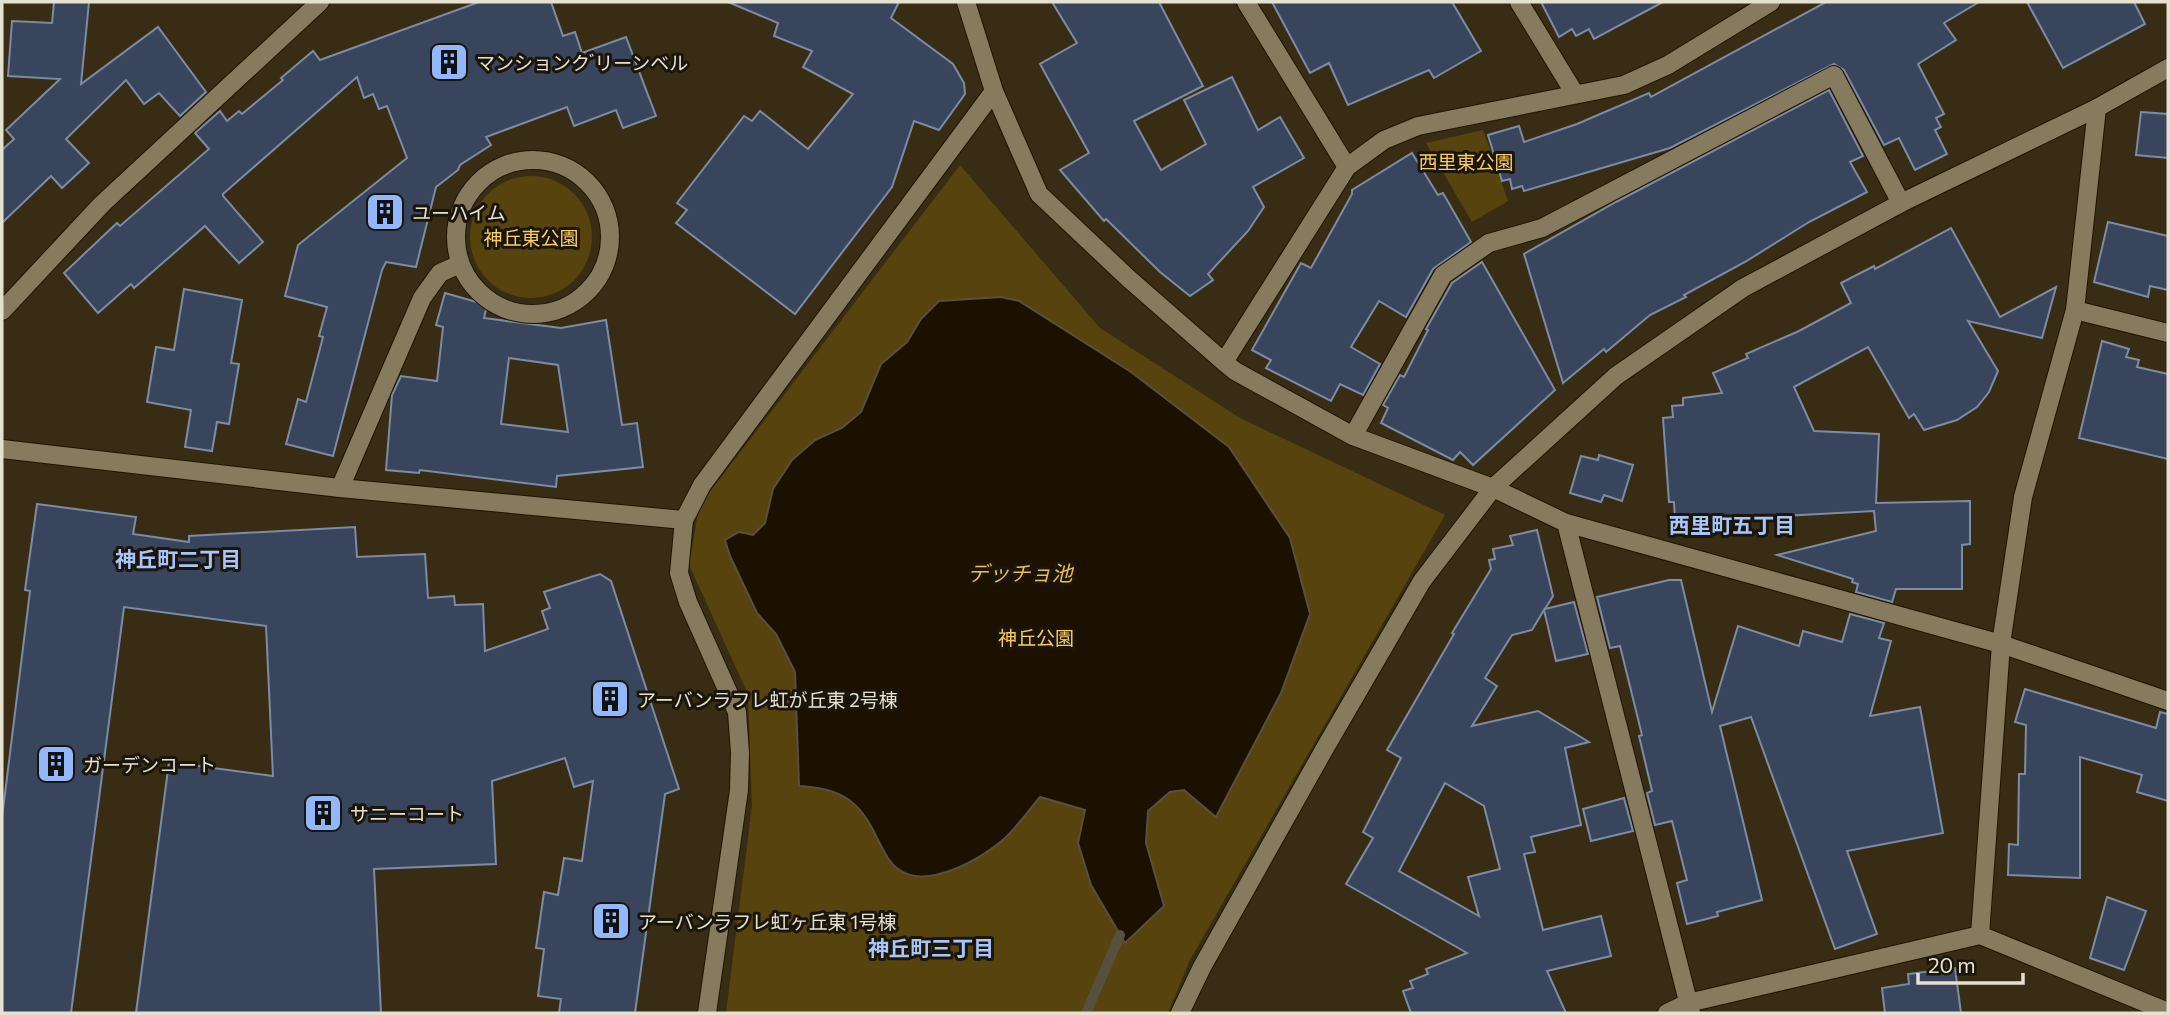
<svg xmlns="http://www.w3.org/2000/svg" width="2170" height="1015" viewBox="0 0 2170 1015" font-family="Commissioner,'Noto Sans JP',sans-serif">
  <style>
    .green { fill: #57430e }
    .water { fill: #1c1100; stroke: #594f3f; stroke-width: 2 }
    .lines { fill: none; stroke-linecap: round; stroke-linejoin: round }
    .stream { stroke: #594f3f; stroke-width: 10 }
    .building { fill: #39455c; stroke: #7d8ba5; stroke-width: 2; fill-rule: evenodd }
    .minor-casing { stroke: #1f1500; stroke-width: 20 }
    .minor { stroke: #867a5f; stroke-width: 18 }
    .labels { text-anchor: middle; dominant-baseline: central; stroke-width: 6; stroke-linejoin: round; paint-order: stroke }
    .poi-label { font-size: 19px; fill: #e6e0d1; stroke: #1b160b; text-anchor: start }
    .park-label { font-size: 19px; fill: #fbcd5e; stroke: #1b160b }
    .neighbourhood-label { font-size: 21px; font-weight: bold; fill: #a8c4f8; stroke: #1b160b }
    .water-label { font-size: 21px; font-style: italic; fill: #ebbe4d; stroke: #1b160b }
  </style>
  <rect width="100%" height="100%" fill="#382d14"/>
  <g class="green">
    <path d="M 1483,130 L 1508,201 L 1472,222 L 1426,143 Z"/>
    <path d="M 960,165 L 1100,328 L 1240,418 L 1445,515 L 1190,960 L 1168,1013 L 726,1013 L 752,806 L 748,694 L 689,565 L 699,506 Z"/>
    <circle cx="531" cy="237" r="61"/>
  </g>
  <path class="water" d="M 1001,297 L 1019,301 L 1131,372 L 1229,447 L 1290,538 L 1310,614 L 1281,693 L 1216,817 L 1184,790 L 1170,792 L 1148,811 L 1146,843 L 1164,906 L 1125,943 L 1091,885 L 1078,843 L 1085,810 L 1040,797 C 1028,811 1018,826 1005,838 C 983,858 927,891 898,869 C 888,862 883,849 877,838 C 860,801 841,788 799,786 L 795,672 L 776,634 L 757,613 L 730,556 L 725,540 L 739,532 L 753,535 L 765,523 L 773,489 L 792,460 L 815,440 L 842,428 L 861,412 L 881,364 L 907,342 L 921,319 L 939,301 Z"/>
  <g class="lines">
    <path class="stream" d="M 1086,1013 L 1120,935"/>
  </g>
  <g class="building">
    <path d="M 54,2 L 89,2 L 81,84 L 158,27 L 206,92 L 180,116 L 159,93 L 144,104 L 126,80 L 66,139 L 89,163 L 62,188 L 51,176 L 2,223 L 2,150 L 14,139 L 6,130 L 60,79 L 8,76 L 12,21 L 52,23 Z"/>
    <path d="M 479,2 L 551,2 L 563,36 L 575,32 L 582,53 L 626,37 L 656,116 L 623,128 L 616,110 L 574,126 L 567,107 L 486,137 L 491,145 L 460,165 L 458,170 L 436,187 L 416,267 L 386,262 L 382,270 L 333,456 L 286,444 L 298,399 L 306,402 L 323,337 L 319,336 L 327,307 L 285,296 L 298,245 L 407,158 L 387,106 L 379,109 L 373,94 L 364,98 L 357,77 L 223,194 L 223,196 L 263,242 L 239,263 L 205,226 L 134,288 L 131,284 L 98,313 L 64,273 L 117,223 L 120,226 L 209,149 L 195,133 L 220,111 L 227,121 L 239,111 L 242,114 L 283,80 L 281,78 L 313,51 L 320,60 Z"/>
    <path d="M 728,2 L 899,2 L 891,18 L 953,64 L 964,83 L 965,94 L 939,130 L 914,121 L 892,187 L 795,314 L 676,223 L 687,210 L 677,203 L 744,116 L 752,121 L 760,111 L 808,149 L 853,94 L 803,67 L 812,51 L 774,36 L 778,23 Z"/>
    <path d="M 1052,2 L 1159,2 L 1203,86 L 1134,121 L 1161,170 L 1206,144 L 1184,100 L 1232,77 L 1258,130 L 1280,117 L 1304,158 L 1253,187 L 1264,207 L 1248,231 L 1208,274 L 1213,280 L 1190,296 L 1160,272 L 1106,219 L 1104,221 L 1060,170 L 1089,153 L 1040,64 L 1077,43 Z"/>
    <path d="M 1272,2 L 1452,2 L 1481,51 L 1434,78 L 1429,70 L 1348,105 L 1329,63 L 1310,73 Z"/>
    <path d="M 1541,2 L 1663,2 L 1594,39 L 1589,29 L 1576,36 L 1572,29 L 1559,37 Z"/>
    <path d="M 1826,2 L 1979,2 L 1944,23 L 1956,40 L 1918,64 L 1944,114 L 1936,118 L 1941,127 L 1935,130 L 1947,154 L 1915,170 L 1899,138 L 1884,145 L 1844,70 L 1834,64 L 1670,148 L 1524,191 L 1522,186 L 1512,189 L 1510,179 L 1502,181 L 1488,135 L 1519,126 L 1524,142 L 1577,124 L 1649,93 L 1651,97 Z"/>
    <path d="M 2027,2 L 2134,2 L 2145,24 L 2063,68 Z"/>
    <path d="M 1829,90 L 1863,156 L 1850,162 L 1867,192 L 1809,222 L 1745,262 L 1684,295 L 1686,297 L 1650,315 L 1606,352 L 1604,349 L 1563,383 L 1524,254 L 1616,202 Z"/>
    <path d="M 2141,112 L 2168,114 L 2168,158 L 2136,155 Z"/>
    <path d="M 1412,153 L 1438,195 L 1443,193 L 1471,242 L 1433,269 L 1406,317 L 1379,301 L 1351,347 L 1380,364 L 1363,395 L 1340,384 L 1331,401 L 1266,368 L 1271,360 L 1252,350 L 1301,263 L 1311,268 L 1352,194 L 1352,190 Z"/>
    <path d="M 2108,222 L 2168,236 L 2168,290 L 2150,286 L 2148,297 L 2094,282 Z"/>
    <path d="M 1951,228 L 2000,317 L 2056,287 L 2042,338 L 1968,321 L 1998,371 L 1989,392 L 1977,407 L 1957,420 L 1924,430 L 1914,414 L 1909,418 L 1868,347 L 1794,387 L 1814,431 L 1879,434 L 1876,503 L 1970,501 L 1970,544 L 1962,545 L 1962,589 L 1896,589 L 1892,602 L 1856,592 L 1858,584 L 1852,582 L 1853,579 L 1777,555 L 1876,531 L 1874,511 L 1675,522 L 1674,502 L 1669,502 L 1663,418 L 1673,417 L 1672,406 L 1683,405 L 1683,398 L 1722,393 L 1713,373 L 1748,358 L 1746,354 L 1799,331 L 1851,303 L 1841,283 L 1874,266 L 1875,269 Z"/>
    <path d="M 1482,262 L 1555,390 L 1473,465 L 1460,452 L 1453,460 L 1381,423 L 1388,408 L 1383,405 L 1400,375 L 1404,377 L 1428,330 L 1426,329 L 1452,283 Z"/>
    <path d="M 184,289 L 242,300 L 231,363 L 239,364 L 229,424 L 217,422 L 212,451 L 185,447 L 191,410 L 147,402 L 156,347 L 174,350 Z"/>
    <path d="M 445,293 L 487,305 L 484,318 L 561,328 L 606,320 L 622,425 L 637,423 L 643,467 L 557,476 L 556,487 L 420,470 L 419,473 L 386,470 L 392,395 L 401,376 L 437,381 L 443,327 L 436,325 ZM 509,358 L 558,365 L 568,432 L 501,424 Z"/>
    <path d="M 2102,341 L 2129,349 L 2126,357 L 2139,360 L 2137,367 L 2168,374 L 2168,459 L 2079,438 Z"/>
    <path d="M 1599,455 L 1633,465 L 1622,501 L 1604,495 L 1601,502 L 1570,493 L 1581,456 L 1598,460 Z"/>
    <path d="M 37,504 L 136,517 L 133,534 L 189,542 L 189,536 L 355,527 L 357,557 L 425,554 L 428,598 L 454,596 L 455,605 L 483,604 L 485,651 L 548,629 L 542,611 L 550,608 L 544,592 L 600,574 L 611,581 L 679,789 L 665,794 L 635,1013 L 559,1013 L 561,999 L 538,996 L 544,949 L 536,948 L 544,892 L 558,895 L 564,858 L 582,861 L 593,781 L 574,787 L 565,758 L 492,781 L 496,864 L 374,869 L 381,1013 L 136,1013 L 169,762 L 273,776 L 266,626 L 124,607 L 71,1013 L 2,1013 L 2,818 L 30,591 L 25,590 Z"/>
    <path d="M 1537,530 L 1553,596 L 1545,609 L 1574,602 L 1588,654 L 1556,661 L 1544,610 L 1532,630 L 1512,635 L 1485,678 L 1497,686 L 1472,726 L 1538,711 L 1589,742 L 1565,748 L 1581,825 L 1531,837 L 1535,852 L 1524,854 L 1543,930 L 1601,916 L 1611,956 L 1547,971 L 1566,1013 L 1411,1013 L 1403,991 L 1413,988 L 1410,981 L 1428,974 L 1426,969 L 1467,953 L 1346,884 L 1373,838 L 1363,832 L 1401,758 L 1387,750 L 1454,634 L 1452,633 L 1491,569 L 1489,560 L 1495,559 L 1493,549 L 1513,545 L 1510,536 ZM 1445,783 L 1484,806 L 1500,869 L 1468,877 L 1479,916 L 1399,871 Z"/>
    <path d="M 1669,580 L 1681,580 L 1712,712 L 1738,626 L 1799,646 L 1803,631 L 1842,642 L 1850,614 L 1884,623 L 1879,638 L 1891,641 L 1870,716 L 1920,707 L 1943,833 L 1847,851 L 1877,934 L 1835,949 L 1751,717 L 1720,726 L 1762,900 L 1717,912 L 1718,916 L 1687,924 L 1677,883 L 1687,880 L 1672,821 L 1655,825 L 1647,793 L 1652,791 L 1639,736 L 1642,735 L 1620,646 L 1610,648 L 1597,597 Z"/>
    <path d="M 2025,689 L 2156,728 L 2160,712 L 2168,714 L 2168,801 L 2137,792 L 2142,775 L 2080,757 L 2080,878 L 2008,875 L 2009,844 L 2018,845 L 2019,774 L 2025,774 L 2026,725 L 2015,722 Z"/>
    <path d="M 1624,798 L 1633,831 L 1591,841 L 1583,809 Z"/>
    <path d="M 2107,897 L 2146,911 L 2124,970 L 2090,958 Z"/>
    <path d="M 1955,968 L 1961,1013 L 1885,1013 L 1882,988 L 1909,984 L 1908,974 Z"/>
  </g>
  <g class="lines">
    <defs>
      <g id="minor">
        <path d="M 966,2 L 994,91 L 1039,194 L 1128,278 L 1224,362 L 1235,371 L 1353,436 L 1493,488 L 1566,523 L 1691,1013"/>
        <path d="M 1246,2 L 1347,167"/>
        <path d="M 1519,2 L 1575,94"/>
        <circle cx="533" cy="237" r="77"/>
        <path d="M 2075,310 L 2168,333"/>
        <path d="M 2,311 L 102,204 L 320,2"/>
        <path d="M 1224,362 L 1347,167 L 1384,140 L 1418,126 L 1624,85 L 1668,65 L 1771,2"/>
        <path d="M 1353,436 L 1443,275 L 1489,243 L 1542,228 L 1834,75 L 1901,203"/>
        <path d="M 2,449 L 340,488 L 684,520"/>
        <path d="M 340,488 L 422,298 L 440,273 L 460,264"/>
        <path d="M 1566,523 L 2001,644 L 2168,701"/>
        <path d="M 1980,935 L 2001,644 L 2023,497 L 2075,310 L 2097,108"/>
        <path d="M 707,1013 L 739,790 L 740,753 L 737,712 L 688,602 L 679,573 L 684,520 L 702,485 L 994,91"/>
        <path d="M 1180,1013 L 1202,967 L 1325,748 L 1422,581 L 1493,488 L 1616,376 L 1743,288 L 1901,203 L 2097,108 L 2168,68"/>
        <path d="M 1667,1013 L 1688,1003 L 1980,935 L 2168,1012"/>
      </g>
    </defs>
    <use href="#minor" class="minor-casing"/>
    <use href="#minor" class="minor"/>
  </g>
  <defs>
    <symbol id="building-square" viewBox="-11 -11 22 22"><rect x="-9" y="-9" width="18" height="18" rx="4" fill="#92b7fd" stroke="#1b160b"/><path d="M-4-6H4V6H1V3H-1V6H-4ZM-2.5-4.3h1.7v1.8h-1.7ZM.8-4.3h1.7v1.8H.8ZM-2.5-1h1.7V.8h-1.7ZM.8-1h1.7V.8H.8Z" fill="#111"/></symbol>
  </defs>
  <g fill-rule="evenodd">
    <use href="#building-square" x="427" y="40" width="44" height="44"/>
    <use href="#building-square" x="363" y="190" width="44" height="44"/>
    <use href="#building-square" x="588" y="677" width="44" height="44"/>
    <use href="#building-square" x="34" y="742" width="44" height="44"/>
    <use href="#building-square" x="301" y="791" width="44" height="44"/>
    <use href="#building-square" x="589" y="899" width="44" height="44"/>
  </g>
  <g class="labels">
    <g class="poi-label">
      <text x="476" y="62">マンションク ゙リーンベル</text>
      <text x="412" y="212">ユーハイム</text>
      <text x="637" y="699">アーバンラフレ虹が丘東 2号棟</text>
      <text x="83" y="764">ガーデンコート</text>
      <text x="350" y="813">サニーコート</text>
      <text x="638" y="921">アーバンラフレ虹ヶ丘東 1号棟</text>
    </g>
    <g class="park-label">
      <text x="1466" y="161">西里東公園</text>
      <text x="531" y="237">神丘東公園</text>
      <text x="1036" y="637">神丘公園</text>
    </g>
    <g class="neighbourhood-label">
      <text x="1732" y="524">西里町五丁目</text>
      <text x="178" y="558">神丘町二丁目</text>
      <text x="931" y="947">神丘町三丁目</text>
    </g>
    <g class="water-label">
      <text x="1020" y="572">デッチョ池</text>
    </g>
  </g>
  <rect width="2170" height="1015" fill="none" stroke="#e6e0d1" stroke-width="7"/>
  <path d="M1918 973v10h105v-10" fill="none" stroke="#e6e0d1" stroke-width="3.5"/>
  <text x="1928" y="973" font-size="21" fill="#e6e0d1" stroke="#1b160b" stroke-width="5" paint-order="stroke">20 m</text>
</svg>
